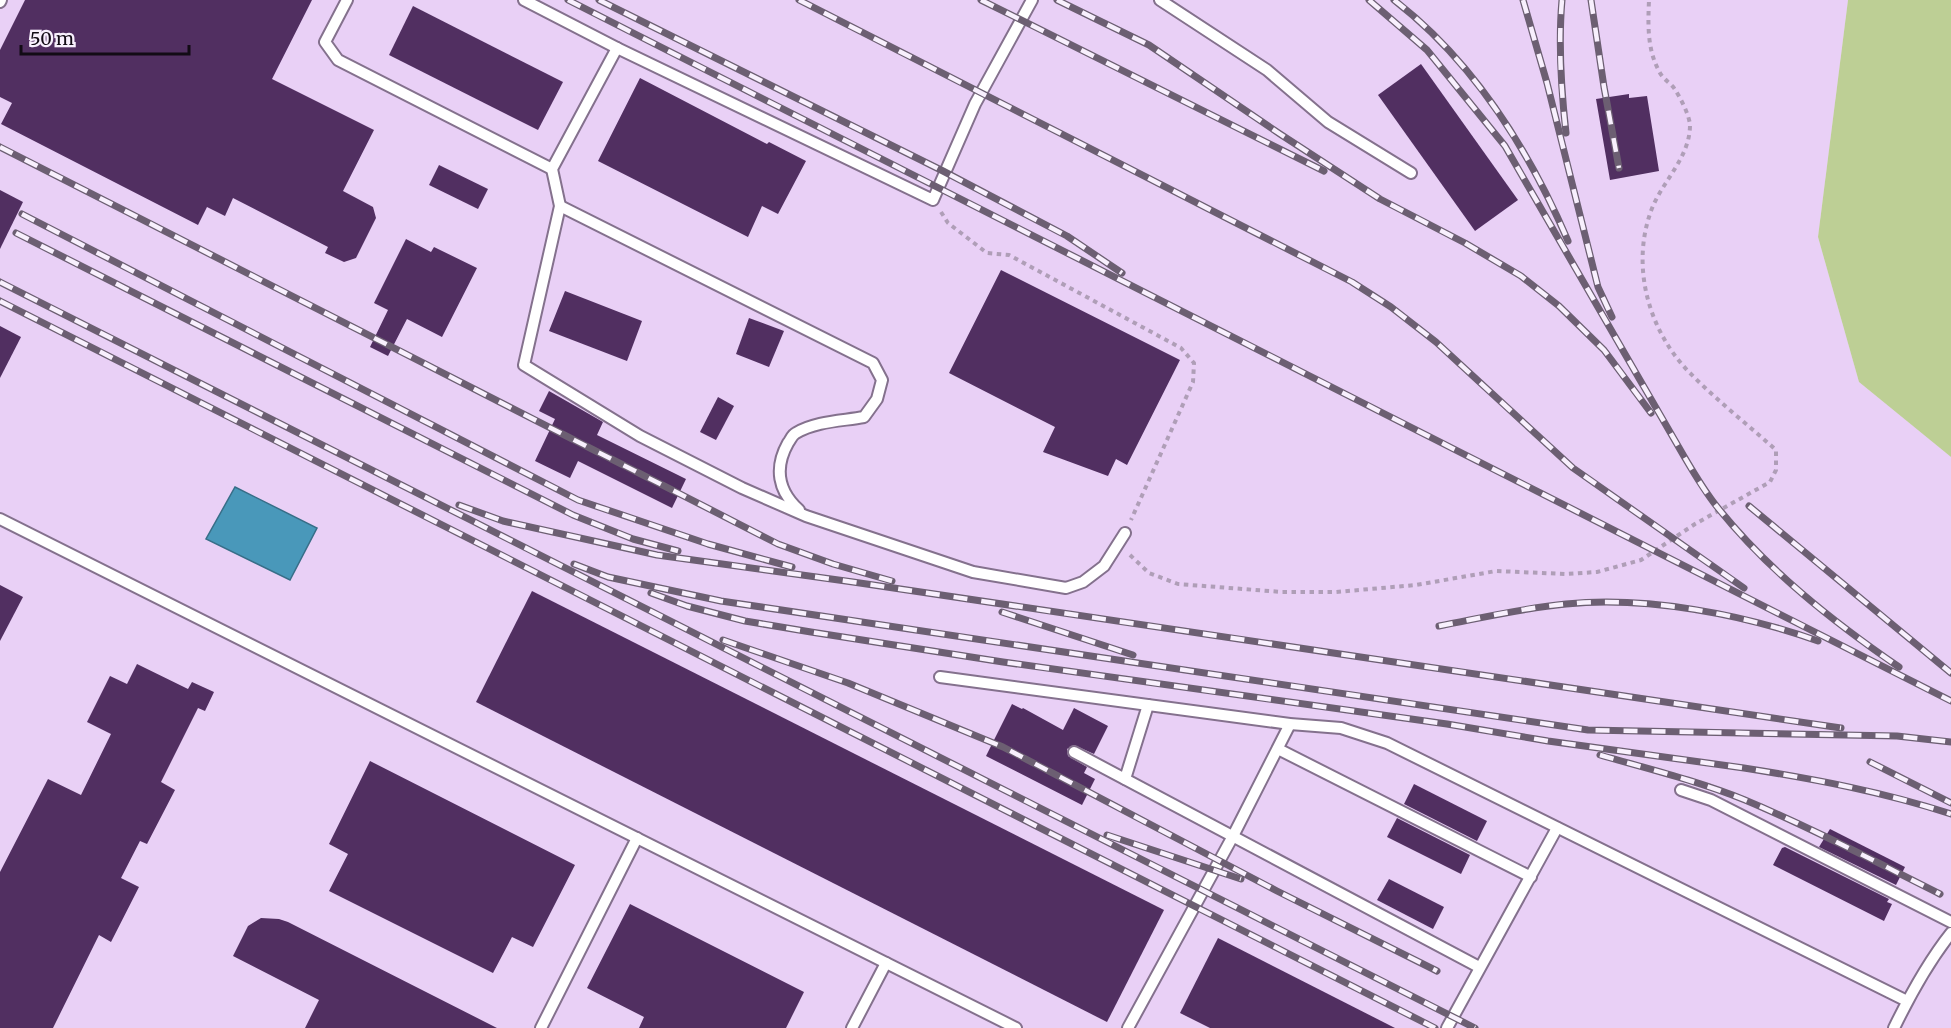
<svg xmlns="http://www.w3.org/2000/svg" width="1951" height="1028" viewBox="0 0 1951 1028" font-family="Merriweather,serif">
  <style>
    .built { fill: #e9d0f6 }
    .green { fill: #bdcf95 }
    .water { fill: #4998ba; stroke: #386e88; stroke-width: 1.5 }
    .building { fill: #512f61 }
    .lines { fill: none; stroke-linecap: round; stroke-linejoin: round }
    .service-casing { stroke: #84718d; stroke-width: 14 }
    .path { stroke: #af9eb7; stroke-width: 4; stroke-dasharray: 4.5 4.5; stroke-linecap: butt }
    .service { stroke: #fff; stroke-width: 10 }
    .rail-casing { stroke: #6c5f72; stroke-width: 7 }
    .rail { stroke: #f8f0fd; stroke-width: 4.5; stroke-dasharray: 14; stroke-linecap: butt }
  </style>
  <rect width="100%" height="100%" fill="#f2ddfd"/>
  <path class="built" d="M 0,0 L 1848,0 L 1818,237 L 1859,382 L 1951,457 L 1951,1028 L 0,1028 Z"/>
  <path class="green" d="M 1848,0 L 1951,0 L 1951,457 L 1859,382 L 1818,237 Z"/>
  <path class="water" d="M 235,487 L 317,528 L 290,580 L 206,539 Z"/>
  <g class="building">
    <path d="M 25,0 L 312,0 L 272,79 L 374,130 L 343,191 L 373,207 L 376,218 L 356,258 L 344,262 L 325,253 L 328,247 L 233,198 L 225,216 L 207,207 L 198,225 L 1,124 L 12,103 L 0,97 L 0,50 Z"/>
    <path d="M 413,6 L 563,82 L 538,130 L 389,55 Z"/>
    <path d="M 1421,64 L 1518,200 L 1475,231 L 1378,95 Z"/>
    <path d="M 640,78 L 767,144 L 769,142 L 806,161 L 778,214 L 762,206 L 748,237 L 598,161 Z"/>
    <path d="M 1629,94 L 1629,98 L 1647,96 L 1659,171 L 1610,180 L 1596,99 Z"/>
    <path d="M 439,165 L 488,189 L 478,209 L 429,185 Z"/>
    <path d="M 0,190 L 23,202 L 0,249 Z"/>
    <path d="M 406,239 L 431,252 L 434,247 L 477,268 L 442,337 L 407,319 L 388,356 L 370,347 L 388,310 L 374,303 Z"/>
    <path d="M 1001,270 L 1180,360 L 1127,465 L 1116,459 L 1108,476 L 1043,452 L 1055,427 L 949,373 Z"/>
    <path d="M 565,291 L 642,321 L 627,361 L 549,331 Z"/>
    <path d="M 749,318 L 784,331 L 769,367 L 736,354 Z"/>
    <path d="M 0,326 L 21,337 L 0,378 Z"/>
    <path d="M 549,391 L 603,422 L 597,435 L 686,479 L 672,508 L 578,461 L 570,478 L 535,461 L 555,419 L 539,411 Z"/>
    <path d="M 718,397 L 734,406 L 716,440 L 700,432 Z"/>
    <path d="M 0,585 L 23,597 L 0,641 Z"/>
    <path d="M 532,591 L 1164,910 L 1107,1022 L 476,702 Z"/>
    <path d="M 137,664 L 188,689 L 192,682 L 214,692 L 205,711 L 198,708 L 161,782 L 175,790 L 147,844 L 140,841 L 121,878 L 139,887 L 111,942 L 99,935 L 53,1028 L 0,1028 L 0,872 L 48,779 L 81,795 L 111,734 L 87,722 L 110,676 L 127,684 Z"/>
    <path d="M 1012,704 L 1022,709 L 1023,708 L 1063,730 L 1074,708 L 1108,726 L 1094,754 L 1074,745 L 1067,749 L 1068,756 L 1087,767 L 1084,773 L 1095,779 L 1082,805 L 986,756 Z"/>
    <path d="M 370,761 L 575,865 L 533,947 L 512,937 L 493,973 L 329,891 L 348,854 L 329,844 Z"/>
    <path d="M 1414,784 L 1487,821 L 1477,841 L 1404,804 Z"/>
    <path d="M 1397,818 L 1470,855 L 1461,874 L 1387,837 Z"/>
    <path d="M 1830,829 L 1905,867 L 1896,885 L 1819,847 Z"/>
    <path d="M 1785,847 L 1889,899 L 1887,902 L 1892,904 L 1884,921 L 1773,865 L 1782,848 Z"/>
    <path d="M 1389,879 L 1444,907 L 1433,929 L 1377,900 Z"/>
    <path d="M 630,904 L 804,992 L 786,1028 L 639,1028 L 644,1017 L 587,988 Z"/>
    <path d="M 261,918 L 279,919 L 288,922 L 497,1028 L 305,1028 L 319,1000 L 233,956 L 248,926 Z"/>
    <path d="M 1218,938 L 1395,1028 L 1210,1028 L 1180,1013 Z"/>
  </g>
  <g class="lines">
    <defs>
      <g id="service">
        <path d="M 347,0 L 325,42 L 338,60 L 552,169"/>
        <path d="M 524,0 L 617,48 L 933,200 L 975,104 L 1032,0"/>
        <path d="M 1160,0 L 1267,70 L 1328,122 L 1411,173"/>
        <path d="M 0,2 L 1,0"/>
        <path d="M 617,48 L 552,169 L 560,206 L 524,365 L 640,436 L 742,488 L 806,516 L 973,572 L 1066,588 L 1083,582 L 1104,566 L 1125,533"/>
        <path d="M 560,206 L 873,363 L 882,380 L 877,399 L 864,417 C 843,421 816,421 796,433 C 792,435 791,439 788,443 C 774,468 778,491 799,510"/>
        <path d="M 0,519 L 1016,1028"/>
        <path d="M 940,677 L 1290,724 L 1341,728 L 1387,743 L 1907,1001"/>
        <path d="M 1278,749 L 1531,877"/>
        <path d="M 1074,752 L 1479,967"/>
        <path d="M 1125,779 L 1148,705"/>
        <path d="M 1681,790 L 1711,800 L 1951,922"/>
        <path d="M 541,1028 L 637,838"/>
        <path d="M 852,1028 L 886,963"/>
        <path d="M 1128,1028 L 1233,836 L 1290,724"/>
        <path d="M 1447,1028 L 1557,828"/>
        <path d="M 1894,1028 C 1910,995 1928,962 1951,933"/>
      </g>
    </defs>
    <use href="#service" class="service-casing"/>
    <g class="path">
      <path d="M 941,212 L 948,223 L 987,253 L 1009,255 L 1181,348 L 1194,363 L 1193,382 L 1131,520"/>
      <path d="M 1130,555 L 1149,573 L 1178,584 L 1282,592 L 1336,592 L 1416,585 L 1496,571 L 1566,574 L 1597,572 L 1641,560 L 1695,524 L 1770,482 L 1776,470 L 1776,450 C 1747,424 1715,399 1688,371 C 1648,329 1631,266 1651,211 C 1662,181 1690,158 1690,125 C 1689,114 1680,97 1674,88 C 1669,82 1662,78 1659,71 C 1647,49 1648,24 1649,0"/>
    </g>
    <use href="#service" class="service"/>
    <defs>
      <g id="rail">
        <path d="M 568,0 L 1951,701"/>
        <path d="M 599,0 L 943,171 L 1067,236 L 1122,273"/>
        <path d="M 799,0 L 1352,282 L 1391,307 L 1436,342 L 1573,468 L 1744,588"/>
        <path d="M 981,0 L 1324,171"/>
        <path d="M 1057,0 L 1149,45 L 1280,134 L 1380,199 L 1465,243 L 1521,276 L 1559,306 L 1604,350 L 1651,413"/>
        <path d="M 1369,0 L 1427,50 L 1505,146 L 1685,458 C 1695,475 1705,492 1718,508 C 1769,571 1832,621 1899,667"/>
        <path d="M 1394,0 C 1473,61 1529,150 1568,241"/>
        <path d="M 1523,0 L 1547,83 L 1598,287 L 1612,317"/>
        <path d="M 1562,0 C 1558,45 1561,88 1566,133"/>
        <path d="M 1591,0 L 1604,87 L 1619,168"/>
        <path d="M 0,147 L 778,544 L 833,564 L 892,581"/>
        <path d="M 22,214 L 578,500 L 708,544 L 792,567"/>
        <path d="M 16,233 L 573,515 L 633,539 L 678,551"/>
        <path d="M 0,282 L 1475,1028"/>
        <path d="M 0,301 L 1435,1028"/>
        <path d="M 459,505 L 503,521 L 657,555 L 853,582 L 1841,728"/>
        <path d="M 1749,506 L 1951,673"/>
        <path d="M 574,564 L 608,577 L 721,601 L 1588,730 L 1897,736 L 1951,742"/>
        <path d="M 651,593 L 687,606 L 745,621 L 811,632 L 1003,662 L 1447,724 L 1548,741 L 1744,768 C 1814,779 1884,792 1951,814"/>
        <path d="M 1002,612 L 1133,655"/>
        <path d="M 1439,626 C 1481,618 1523,608 1566,604 C 1646,596 1742,614 1818,641"/>
        <path d="M 723,640 L 848,683 L 1003,747 L 1277,891 L 1437,971"/>
        <path d="M 1600,755 C 1649,769 1698,781 1745,800 C 1812,828 1876,862 1940,894"/>
        <path d="M 1870,762 L 1951,803"/>
        <path d="M 1107,835 L 1241,879"/>
      </g>
    </defs>
    <use href="#rail" class="rail-casing"/>
    <use href="#rail" class="rail"/>
  </g>
  <path d="M21 45v9h168v-9" fill="none" stroke="#120b15" stroke-width="3"/>
  <text x="30" y="45" font-size="18" fill="#120b15" stroke="#f8f0fd" stroke-width="4.5" paint-order="stroke">50 m</text>
</svg>
